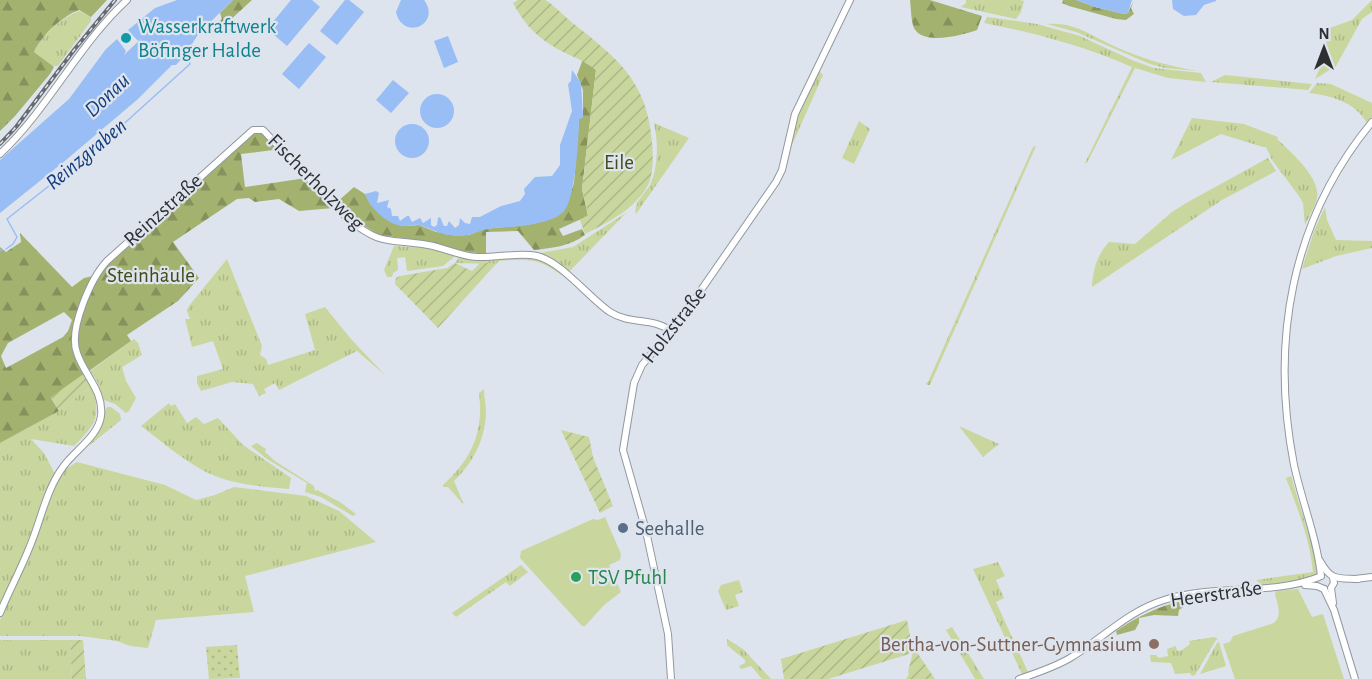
<svg xmlns="http://www.w3.org/2000/svg" width="1372" height="679" viewBox="0 0 1372 679" font-family="'Alegreya Sans',sans-serif">
  <style>
    .grass { fill: url(#grass-tufts) }
    .forest { fill: url(#forest-firs); fill-rule: evenodd }
    .park { fill: url(#park-dots) }
    .garden { fill: url(#garden-furrows) }
    .pitch { fill: #c9d69d }
    .water { fill: #99bdf5 }
    .lines { fill: none; stroke-linecap: round; stroke-linejoin: round }
    .stream { stroke: #99bdf5; stroke-width: 1.5 }
    .secondary-casing { stroke: #9298a0; stroke-width: 8 }
    .secondary { stroke: #fff; stroke-width: 6 }
    .rail-casing { stroke: #676a6f; stroke-width: 4 }
    .rail { stroke: #dee4ed; stroke-width: 1.5; stroke-dasharray: 4.5; stroke-linecap: butt }
    .culture-dot { fill: #0f9aa8; stroke: #dee4ed; stroke-width: 2 }
    .service-dot { fill: #5c6f8a; stroke: #dee4ed; stroke-width: 2 }
    .leisure-dot { fill: #2e9e5b; stroke: #dee4ed; stroke-width: 2 }
    .education-dot { fill: #8d6e63; stroke: #dee4ed; stroke-width: 2 }
    .labels { text-anchor: middle; dominant-baseline: central; stroke-width: 4.5; stroke-linejoin: round; paint-order: stroke }
    .culture-label { font-size: 21px; fill: #0d838f; stroke: #dee4ed; text-anchor: start }
    .park-label { font-size: 21px; fill: #424a19; stroke: #dee4ed }
    .street-label { font-size: 21px; fill: #2d2f32; stroke: #dee4ed }
    .service-label { font-size: 21px; fill: #4e5e75; stroke: #dee4ed; text-anchor: start }
    .leisure-label { font-size: 21px; fill: #27864d; stroke: #dee4ed; text-anchor: start }
    .education-label { font-size: 21px; fill: #785e54; stroke: #dee4ed; text-anchor: end }
    .water-label { font-size: 22px; font-style: italic; fill: #133e7f; stroke: #dee4ed }
  </style>
  <defs>
    <pattern id="grass-tufts" width="24" height="20" patternUnits="userSpaceOnUse" patternTransform="scale(1.5)"><rect width="24" height="20" fill="#c9d69d"/><path d="M3 7l-1-3M5 7V3M7 7l1-3M15 17l-1-3M17 17v-4M19 17l1-3" fill="none" stroke="#adb888"/></pattern>
    <pattern id="forest-firs" width="22" height="20" patternUnits="userSpaceOnUse" patternTransform="scale(1.5)"><rect width="22" height="20" fill="#a4b26f"/><path d="M5 1l3.5 6h-7zM16 11l3.5 6h-7z" fill="#86915c"/></pattern>
    <pattern id="park-dots" width="8" height="8" patternUnits="userSpaceOnUse" patternTransform="scale(1.5)"><rect width="8" height="8" fill="#c9d69d"/><path d="M2 2h.1M6 6h.1" fill="none" stroke="#adb888" stroke-width="1.8" stroke-linecap="round"/></pattern>
    <pattern id="garden-furrows" width="10" height="10" patternUnits="userSpaceOnUse" patternTransform="scale(1.5)"><rect width="10" height="10" fill="#c9d69d"/><path d="M-1 1l2-2M0 10L10 0M9 11l2-2" fill="none" stroke="#adb888"/></pattern>
  </defs>
  <rect width="100%" height="100%" fill="#dee4ed"/>
  <g class="grass">
    <path d="M 966,0 L 1020,0 L 1024,1 L 1021,12 L 1016,19 L 961,7 L 966,3 Z"/>
    <path d="M 1372,0 L 1372,12 L 1362,19 L 1336,66 L 1315,79 L 1326,54 L 1327,29 L 1352,20 Z"/>
    <path d="M 79,11 L 91,17 L 91,21 L 58,66 L 52,66 L 34,52 C 42,35 61,18 79,11 Z"/>
    <path d="M 987,17 L 1037,24 L 1080,36 L 1134,61 L 1154,68 L 1201,73 L 1206,82 L 1168,78 L 1135,68 L 1087,163 L 1085,163 L 1132,67 C 1084,46 1036,33 984,23 Z"/>
    <path d="M 1047,24 C 1076,22 1091,36 1116,47 C 1142,59 1169,66 1197,71 L 1165,68 L 1150,64 L 1076,32 Z"/>
    <path d="M 819,71 L 823,75 L 788,154 L 798,113 Z"/>
    <path d="M 1225,75 L 1312,84 L 1308,90 L 1211,82 Z"/>
    <path d="M 1317,83 L 1331,84 L 1372,103 L 1372,117 L 1367,123 C 1355,102 1332,96 1309,93 Z"/>
    <path d="M 1192,118 L 1244,124 L 1278,137 L 1277,139 C 1290,151 1321,178 1317,198 C 1315,207 1309,216 1305,225 L 1303,203 L 1299,196 L 1272,160 L 1266,147 L 1263,147 L 1221,134 L 1171,160 Z"/>
    <path d="M 859,121 L 870,129 L 854,164 L 842,158 Z"/>
    <path d="M 654,123 L 689,138 L 636,214 C 633,203 645,194 650,185 C 659,165 658,143 654,123 Z"/>
    <path d="M 1036,146 L 930,385 L 927,385 L 926,383 L 928,382 L 1033,147 Z"/>
    <path d="M 1268,158 L 1276,171 L 1222,200 L 1092,287 C 1093,269 1097,255 1109,242 L 1135,244 L 1172,212 L 1188,202 Z"/>
    <path d="M 1325,207 L 1327,220 L 1336,240 L 1372,241 L 1372,248 L 1336,256 L 1302,269 L 1314,231 Z"/>
    <path d="M 626,213 L 568,273 L 540,253 L 573,247 Z"/>
    <path d="M 394,246 L 428,248 L 453,254 L 454,257 L 443,266 L 407,271 L 405,257 L 397,258 L 398,270 L 393,273 L 392,277 L 387,277 L 384,270 Z"/>
    <path d="M 460,256 C 469,257 479,259 488,259 C 503,259 520,255 534,258 C 558,264 586,295 605,311 C 587,297 561,271 541,263 C 529,258 511,260 499,261 L 496,264 L 455,263 Z"/>
    <path d="M 227,259 L 262,346 L 260,355 L 266,359 L 268,365 L 315,350 L 305,314 L 325,307 L 351,339 L 386,376 L 357,351 L 279,390 L 275,383 L 264,389 L 266,393 L 259,396 L 253,384 L 232,382 L 201,391 L 197,383 L 197,376 L 223,369 L 213,341 L 192,347 L 185,319 L 190,319 L 187,311 L 189,306 Z"/>
    <path d="M 134,339 L 138,343 L 142,355 L 122,367 L 126,381 L 136,398 L 129,411 L 126,413 L 115,404 L 104,400 L 97,381 L 90,371 Z"/>
    <path d="M 92,385 C 101,417 97,423 74,446 L 31,439 L 44,453 L 55,474 L 32,534 L 0,608 L 0,443 L 59,411 Z"/>
    <path d="M 484,389 C 484,397 486,405 486,413 C 485,440 473,463 454,481 L 464,505 L 448,487 L 444,487 L 443,485 C 472,459 484,431 479,393 Z"/>
    <path d="M 169,403 L 171,406 L 175,404 L 187,423 L 196,417 L 204,424 L 218,418 L 243,445 L 291,478 L 289,489 C 264,487 238,485 215,476 C 188,465 164,443 141,426 Z"/>
    <path d="M 107,407 L 111,407 L 120,414 L 121,420 L 90,445 L 89,441 Z"/>
    <path d="M 959,426 L 999,444 L 983,457 Z"/>
    <path d="M 257,443 L 266,449 L 265,452 L 275,461 L 314,486 L 315,491 L 317,490 L 340,502 L 356,514 L 353,516 L 321,497 L 305,492 L 307,483 L 267,459 L 251,446 Z"/>
    <path d="M 77,462 L 165,485 L 196,500 L 215,495 L 234,487 L 306,496 L 339,511 L 376,542 L 245,576 L 254,612 L 156,620 L 148,648 L 130,646 L 117,641 L 81,636 L 0,636 L 0,621 L 3,611 L 31,550 L 55,485 L 64,470 Z"/>
    <path d="M 1291,476 L 1316,559 L 1318,574 L 1302,581 L 1262,585 L 1256,580 L 1313,572 C 1310,539 1298,510 1286,478 Z"/>
    <path d="M 998,562 L 1005,576 L 996,580 L 1004,598 L 996,602 L 1028,672 L 1022,674 L 973,569 Z"/>
    <path d="M 521,565 L 528,572 L 510,586 L 506,582 L 456,617 L 452,613 Z"/>
    <path d="M 739,580 L 743,592 L 735,595 L 739,606 L 726,610 L 718,591 L 721,585 Z"/>
    <path d="M 952,627 L 984,679 L 975,679 L 946,630 Z"/>
    <path d="M 1214,637 L 1218,639 L 1216,640 L 1195,675 L 1192,676 L 1190,673 L 1175,674 L 1171,663 L 1151,662 L 1150,655 L 1156,655 L 1159,658 L 1168,656 L 1167,649 L 1176,646 L 1177,651 L 1182,650 L 1190,644 L 1189,641 Z"/>
    <path d="M 727,639 L 743,649 L 771,679 L 762,679 L 751,666 L 741,669 L 739,666 L 745,663 L 745,660 L 727,645 Z"/>
    <path d="M 0,640 L 70,640 L 72,679 L 0,679 Z"/>
    <path d="M 1219,642 L 1226,666 L 1200,674 L 1217,643 Z"/>
  </g>
  <g class="forest">
    <path d="M 0,0 L 107,0 L 91,17 L 79,10 C 61,17 42,35 34,52 L 54,67 L 50,74 L 15,116 L 0,131 Z"/>
    <path d="M 233,0 L 252,0 L 215,34 L 212,30 L 222,19 L 220,13 Z"/>
    <path d="M 910,0 L 930,0 L 982,16 L 977,30 C 963,35 923,46 914,28 C 911,21 911,8 910,0 Z"/>
    <path d="M 1063,0 L 1076,0 L 1095,7 L 1124,14 L 1128,13 L 1134,0 L 1131,8 L 1134,14 L 1126,20 L 1116,19 L 1069,6 L 1062,3 Z"/>
    <path d="M 583,59 L 596,70 L 582,189 L 588,216 L 559,229 L 563,236 L 582,229 L 585,235 C 570,246 553,248 534,250 L 518,231 L 486,232 L 486,254 L 462,251 L 432,242 L 379,235 L 352,218 L 351,212 L 343,211 L 336,203 L 354,187 L 365,194 L 371,205 L 405,226 L 419,225 L 436,232 L 469,235 L 484,229 L 527,225 L 545,221 L 557,216 L 567,205 L 574,183 L 579,119 L 583,117 L 583,90 L 577,75 Z"/>
    <path d="M 254,132 L 261,132 L 276,147 L 273,150 L 241,154 L 245,187 L 306,178 L 334,208 L 299,211 L 279,199 L 255,202 L 249,198 L 237,199 L 173,242 L 199,278 L 178,301 L 127,335 L 131,341 L 51,398 L 59,411 L 0,443 L 0,247 L 6,252 L 21,242 L 20,233 L 72,287 L 84,278 L 97,275 L 154,220 ZM 64,312 L 72,320 L 68,331 L 63,337 L 6,368 L 1,356 L 8,343 Z"/>
    <path d="M 1183,601 L 1185,606 L 1179,610 L 1178,616 L 1154,615 L 1139,618 L 1139,623 L 1135,630 L 1117,635 L 1116,631 C 1137,617 1158,606 1183,601 Z"/>
  </g>
  <path class="park" d="M 237,645 L 240,678 L 209,679 L 206,647 Z"/>
  <g class="garden">
    <path d="M 518,0 C 525,0 539,0 545,0 C 551,2 567,19 574,24 C 618,59 647,81 652,142 C 653,155 654,170 649,183 C 637,208 609,222 585,234 L 580,220 L 588,215 L 582,189 L 596,70 C 581,58 566,55 551,45 C 534,35 522,20 513,3 Z"/>
    <path d="M 481,262 L 496,264 L 438,328 L 395,284 L 396,278 L 400,276 L 447,268 L 455,263 L 472,271 Z"/>
    <path d="M 85,373 L 92,385 L 59,411 L 51,397 Z"/>
    <path d="M 561,430 L 589,437 L 593,457 L 613,506 L 600,513 Z"/>
    <path d="M 907,620 L 911,641 L 908,643 L 909,654 L 828,679 L 784,679 L 781,659 Z"/>
    <path d="M 70,640 L 83,640 L 86,679 L 72,679 Z"/>
    <path d="M 914,648 L 935,679 L 906,679 L 909,674 L 908,672 Z"/>
  </g>
  <g class="pitch">
    <path d="M 605,517 L 621,554 L 620,560 L 609,565 L 621,592 L 604,605 L 585,626 L 582,626 L 520,558 L 521,551 L 593,519 L 598,520 Z"/>
    <path d="M 1298,589 L 1312,617 L 1323,614 L 1344,679 L 1235,679 L 1223,644 L 1230,642 L 1233,636 L 1274,623 C 1283,615 1277,604 1275,594 L 1276,591 Z"/>
  </g>
  <g class="water">
    <path d="M 177,0 L 233,0 L 199,33 L 185,55 L 176,65 L 172,65 L 138,99 L 66,160 L 0,213 L 0,160 L 69,99 L 106,49 L 117,39 L 126,51 L 124,55 L 142,38 L 138,41 L 128,30 L 155,8 Z"/>
    <path d="M 291,0 L 312,0 L 320,7 L 287,46 L 267,29 Z"/>
    <path d="M 345,0 L 349,0 L 364,12 L 337,45 L 320,31 Z"/>
    <path d="M 401,0 L 424,0 C 442,24 403,42 396,12 Z"/>
    <path d="M 1076,0 L 1132,0 L 1128,13 L 1124,14 L 1095,7 Z"/>
    <path d="M 1172,0 L 1216,0 L 1216,1 L 1204,5 L 1196,15 L 1184,16 L 1173,9 Z"/>
    <path d="M 448,36 L 458,62 L 444,68 L 434,41 Z"/>
    <path d="M 309,43 L 326,57 L 299,89 L 282,74 Z"/>
    <path d="M 572,70 L 581,83 L 583,117 L 579,119 C 579,138 575,199 564,211 C 553,225 511,227 494,228 C 481,229 471,236 459,236 C 445,237 432,229 419,225 C 413,224 407,227 401,226 C 386,223 370,208 365,194 L 376,191 L 379,193 L 377,203 L 389,200 L 387,207 L 391,209 L 392,216 L 398,216 L 400,221 L 407,216 L 409,216 L 412,222 L 420,218 L 423,223 L 431,218 L 431,225 L 434,227 L 437,225 L 438,218 L 440,217 L 444,226 L 447,226 L 449,221 L 455,228 L 459,225 L 460,218 L 465,223 L 470,224 L 472,217 L 480,217 L 501,206 L 520,201 L 525,194 L 524,189 L 535,177 L 552,176 L 560,165 L 560,145 L 572,111 L 568,84 L 571,81 Z"/>
    <path d="M 393,80 L 409,93 L 391,113 L 376,100 Z"/>
    <circle cx="437" cy="111" r="17"/>
    <circle cx="412" cy="141" r="17"/>
  </g>
  <g class="lines">
    <g class="stream">
      <path d="M 6,249 L 13,244 L 17,237 L 7,219 L 97,148 L 190,64 L 189,61"/>
      <path d="M 0,250 L 2,250"/>
    </g>
    <defs>
      <g id="secondary">
        <path d="M 0,154 C 49,108 78,45 127,0"/>
        <path d="M 1320,561 C 1331,581 1337,578 1358,579"/>
        <path d="M 1321,576 C 1317,538 1302,502 1294,465 C 1270,342 1291,220 1372,122"/>
        <path d="M 1355,579 L 1372,577"/>
        <path d="M 1305,585 L 1317,586 L 1324,589"/>
        <path d="M 1324,589 L 1334,610 L 1355,679"/>
        <path d="M 1333,603 L 1331,588 L 1334,583 L 1333,578"/>
        <path d="M 0,613 C 9,591 21,569 30,546 C 41,520 46,490 63,467 C 75,450 98,437 101,416 C 104,391 84,375 77,353 C 68,330 91,278 107,261 L 253,130 L 263,130 L 347,218 C 382,247 388,238 428,245 C 445,248 460,256 477,257 C 497,258 519,252 537,256 C 562,262 589,298 610,312 C 630,325 653,317 671,331"/>
        <path d="M 671,679 L 668,634 L 646,531 L 623,450 L 634,383 L 642,365 L 683,316 L 776,182 L 782,170 L 795,114 L 850,0"/>
        <path d="M 1019,679 C 1037,673 1055,667 1070,658 C 1102,639 1128,611 1164,600 C 1214,584 1271,596 1319,577"/>
      </g>
    </defs>
    <use href="#secondary" class="secondary-casing"/>
    <use href="#secondary" class="secondary"/>
    <defs>
      <path id="rail" d="M 0,144 L 16,127 L 74,50 L 115,0"/>
    </defs>
    <use href="#rail" class="rail-casing"/>
    <use href="#rail" class="rail"/>
  </g>
  <circle class="culture-dot" cx="126" cy="38" r="6"/>
  <circle class="service-dot" cx="623" cy="528" r="6"/>
  <circle class="leisure-dot" cx="576" cy="577" r="6"/>
  <circle class="education-dot" cx="1154" cy="644" r="6"/>
  <g class="labels">
    <g class="culture-label">
      <text x="138" y="26">Wasserkraftwerk<tspan x="138" dy="24">Böfinger Halde</tspan></text>
    </g>
    <g class="park-label">
      <text x="619" y="162">Eile</text>
      <text x="151" y="275">Steinhäule</text>
    </g>
    <g class="street-label">
      <text transform="translate(316 182) rotate(45)">Fischerholzweg</text>
      <text transform="translate(163 210) rotate(-42)">Reinzstraße</text>
      <text transform="translate(674 325) rotate(-52)">Holzstraße</text>
      <text transform="translate(1216 594) rotate(-8)">Heerstraße</text>
    </g>
    <g class="service-label">
      <text x="635" y="528">Seehalle</text>
    </g>
    <g class="leisure-label">
      <text x="588" y="577">TSV Pfuhl</text>
    </g>
    <g class="education-label">
      <text x="1142" y="644">Bertha-von-Suttner-Gymnasium</text>
    </g>
    <g class="water-label">
      <text transform="translate(107 95) rotate(-43)">Donau</text>
      <text transform="translate(86 154) rotate(-40)">Reinzgraben</text>
    </g>
  </g>
  <g transform="translate(1324 48)" stroke="#dee4ed" stroke-width="4.5" paint-order="stroke">
  <path d="M0-4.5L10 22L0 15L-10 22Z" fill="#2d2f32"/>
  <text y="-9" font-size="16" font-weight="bold" text-anchor="middle" fill="#2d2f32">N</text>
  </g>
</svg>
